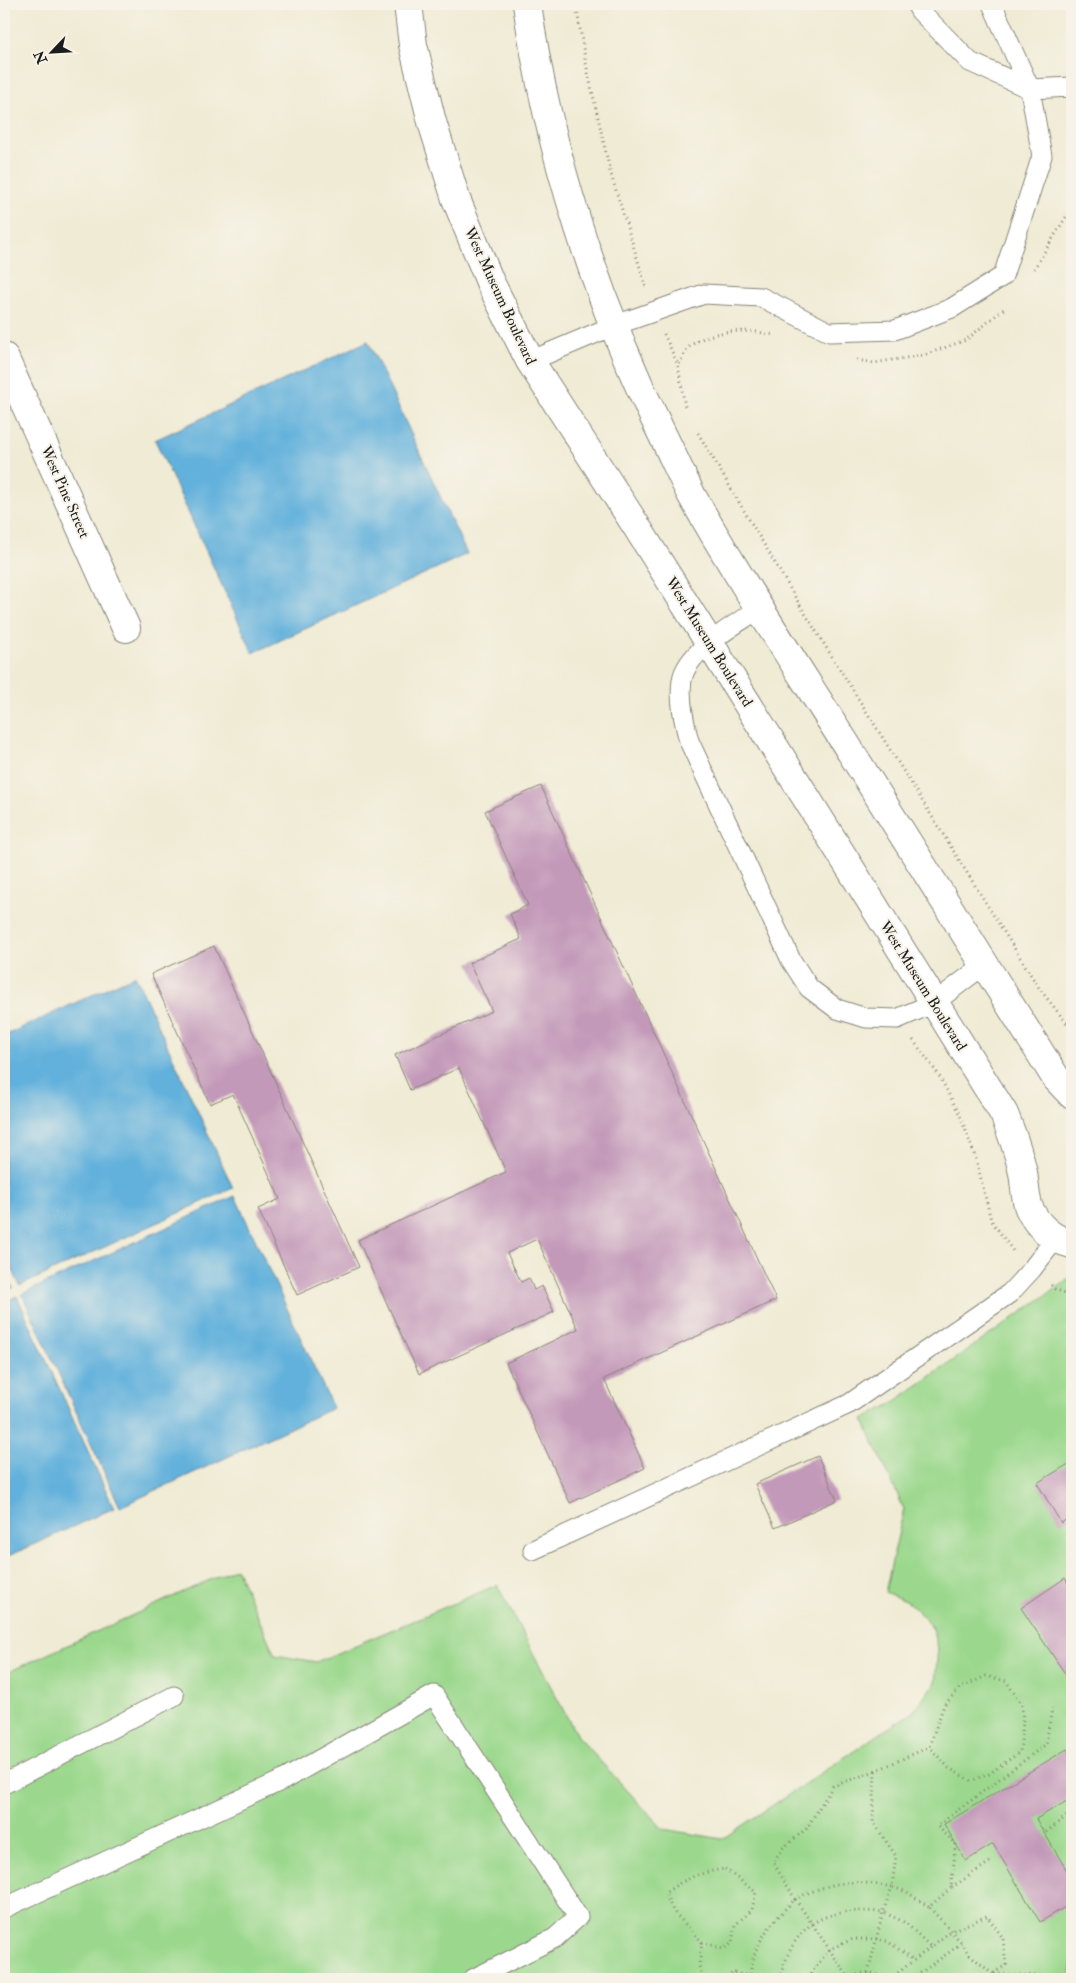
<svg xmlns="http://www.w3.org/2000/svg" width="1076" height="1983" viewBox="0 0 1076 1983" font-family="'IM FELL Double Pica',serif">
  <style>
    .green { fill: #9bd88d; stroke: #5c7a54 }
    .water { fill: #62b1dc; stroke: #3f667c }
    .building { fill: #c399b9 }
    .lines { fill: none; stroke-linecap: round; stroke-linejoin: round }
    .lane-casing { stroke: #868478; stroke-width: 21 }
    .street-casing { stroke: #868478; stroke-width: 30 }
    .path { stroke: #868478; stroke-width: 3; stroke-dasharray: 1 4; stroke-linecap: butt }
    .lane { stroke: #fff; stroke-width: 19 }
    .street { stroke: #fff; stroke-width: 28 }
    .labels { text-anchor: middle; dominant-baseline: central; stroke-width: 4; stroke-linejoin: round; paint-order: stroke }
    .street-label { font-size: 15px; fill: #1c1c1c; stroke: #f7f3e8 }
  </style>
  <rect width="100%" height="100%" fill="#f7f3e8"/>
  <filter id="ink" filterUnits="userSpaceOnUse"><feTurbulence type="fractalNoise" baseFrequency=".02" numOctaves="2"/><feDisplacementMap in="SourceGraphic" scale="10" xChannelSelector="R" yChannelSelector="G"/><feConvolveMatrix kernelMatrix="1 2 1 2 8 2 1 2 1" color-interpolation-filters="sRGB"/></filter>
  <filter id="wash" filterUnits="userSpaceOnUse"><feTurbulence type="fractalNoise" baseFrequency=".0096" numOctaves="4" result="noise"/><feDisplacementMap in="SourceGraphic" scale="20" xChannelSelector="R" yChannelSelector="G"/><feGaussianBlur stdDeviation="1.12" result="paint"/><feColorMatrix in="noise" values="0 0 0 0 0 0 0 0 0 0 0 0 0 0 0 0 0 1.4 0 .05"/><feComposite in="paint" operator="in"/></filter>
  <g filter="url(#wash)">
    <rect width="100%" height="100%" fill="#f0ebd4"/>
    <path class="green" d="M 1072,1277 L 1072,1979 L 4,1979 L 4,1674 L 236,1568 L 275,1655 L 316,1662 L 497,1585 L 577,1736 L 663,1829 L 722,1839 L 914,1711 L 935,1682 L 938,1648 L 930,1623 L 908,1602 L 885,1592 L 904,1509 L 863,1419 L 890,1405 Z"/>
    <g class="water">
      <path d="M 368,341 L 467,554 L 253,653 L 155,440 Z"/>
      <path d="M 135,975 L 233,1188 L 20,1286 L 4,1251 L 4,1036 Z"/>
      <path d="M 235,1196 L 333,1408 L 120,1507 L 22,1294 Z"/>
      <path d="M 4,1268 L 13,1288 L 4,1293 Z"/>
      <path d="M 17,1296 L 114,1508 L 4,1558 L 4,1302 Z"/>
    </g>
    <g id="blocks">
      <g class="building">
        <path d="M 541,786 L 776,1300 L 604,1379 L 645,1468 L 570,1503 L 506,1363 L 578,1329 L 537,1239 L 507,1253 L 521,1282 L 529,1278 L 534,1290 L 542,1286 L 554,1312 L 419,1374 L 358,1240 L 506,1172 L 459,1068 L 410,1090 L 395,1055 L 492,1011 L 469,963 L 521,939 L 510,914 L 528,905 L 485,811 Z"/>
        <path d="M 214,946 L 359,1267 L 297,1295 L 258,1209 L 280,1199 L 233,1094 L 210,1104 L 151,974 Z"/>
        <path d="M 818,1456 L 837,1500 L 775,1528 L 755,1484 Z"/>
        <path d="M 1072,1462 L 1072,1516 L 1061,1523 L 1037,1483 Z"/>
        <path d="M 1065,1578 L 1072,1589 L 1072,1684 L 1021,1608 Z"/>
        <path d="M 1067,1749 L 1072,1758 L 1072,1798 L 1036,1819 L 1072,1879 L 1072,1903 L 1040,1922 L 993,1844 L 966,1861 L 944,1824 Z"/>
      </g>
    </g>
  </g>
  <g filter="url(#ink)">
    <use href="#blocks" fill-opacity="0" stroke="#868478" stroke-width="1"/>
    <g class="lines">
      <defs>
        <g id="lane">
          <path d="M 992,4 L 1030,89 L 1072,87"/>
          <path d="M 530,361 L 613,326 L 704,294 L 761,297 L 829,332 L 895,330 L 952,308 L 1003,276 L 1042,156 L 1030,89 L 970,62 L 920,11 L 916,4"/>
          <path d="M 760,608 C 736,625 687,650 682,680 C 679,700 684,722 689,741 L 791,960 L 809,988 L 837,1009 L 866,1018 L 897,1019 L 934,1003 L 985,964"/>
          <path d="M 533,1550 L 849,1404 L 1010,1293 L 1032,1269 L 1056,1238"/>
          <path d="M 4,1784 L 174,1696"/>
          <path d="M 4,1908 L 285,1779 L 434,1695 L 578,1917 L 555,1938 L 473,1979"/>
        </g>
        <g id="street">
          <path d="M 408,4 L 413,45 L 432,122 L 456,199 L 490,282 L 530,361 L 635,524 L 1004,1114 C 1012,1134 1019,1153 1023,1173 C 1025,1184 1025,1198 1029,1208 C 1037,1226 1053,1240 1072,1244"/>
          <path d="M 527,4 C 548,151 597,303 663,436 C 673,456 682,477 692,496 C 741,583 796,665 849,749 C 918,858 987,968 1056,1078 L 1072,1095"/>
          <path d="M 4,357 L 126,628"/>
        </g>
      </defs>
      <use href="#lane" class="lane-casing"/>
      <use href="#street" class="street-casing"/>
      <g class="path">
        <path d="M 576,4 L 585,59 L 610,171 L 646,287"/>
        <path d="M 1034,269 L 1072,207"/>
        <path d="M 664,334 L 678,365 L 685,407"/>
        <path d="M 857,360 L 874,363 L 924,355 L 966,340 L 1005,308"/>
        <path d="M 679,364 C 682,359 685,351 689,347 C 712,328 747,329 774,335"/>
        <path d="M 698,433 L 801,607 L 921,799 L 1039,988 L 1072,1030"/>
        <path d="M 913,1040 L 938,1074 L 960,1115 L 976,1159 L 991,1220 L 1013,1251"/>
        <path d="M 1051,1285 L 1055,1289 L 1072,1296"/>
        <path d="M 875,1771 L 929,1747 L 944,1705 L 960,1688 L 986,1676 L 1006,1681 L 1022,1705 L 1023,1723 L 1020,1752 L 989,1774 L 971,1781 L 949,1768 L 929,1747"/>
        <path d="M 1046,1832 L 1071,1813 L 1072,1794"/>
        <path d="M 990,1862 L 951,1888 L 956,1844 L 937,1826 L 1046,1744 L 1052,1708"/>
        <path d="M 725,1869 L 756,1892 L 752,1910 L 735,1925 L 732,1943 L 723,1949 L 702,1942 L 673,1911 L 665,1893 C 685,1878 701,1872 725,1869 Z"/>
        <path d="M 951,1888 L 929,1907 L 962,1943"/>
        <path d="M 702,1942 L 699,1966 L 703,1979"/>
        <path d="M 868,1973 L 883,1912 L 906,1923 L 931,1947"/>
        <path d="M 729,1979 L 732,1972 L 762,1979"/>
        <path d="M 750,1979 C 752,1942 771,1924 795,1899 L 849,1978"/>
        <path d="M 780,1979 C 794,1921 826,1907 883,1912 L 892,1887 C 851,1879 833,1881 795,1899 L 773,1862 L 783,1848 L 806,1829 L 833,1786 L 875,1771 L 873,1822 L 896,1856 L 892,1887 L 907,1892 L 929,1907"/>
        <path d="M 809,1979 L 811,1973 L 830,1949 L 853,1939 L 877,1939 L 887,1941 L 914,1960"/>
        <path d="M 848,1979 C 860,1972 873,1970 884,1979"/>
        <path d="M 890,1979 L 951,1931 L 987,1916 L 1003,1938 L 1006,1965 L 992,1974 L 1072,1977"/>
        <path d="M 912,1979 L 962,1943 L 968,1953 L 998,1979"/>
      </g>
      <use href="#lane" class="lane"/>
      <use href="#street" class="street"/>
    </g>
  </g>
  <g class="labels">
    <g class="street-label">
      <text transform="translate(500 296) rotate(65)">West Museum Boulevard</text>
      <text transform="translate(65 492) rotate(66)">West Pine Street</text>
      <text transform="translate(709 642) rotate(58)">West Museum Boulevard</text>
      <text transform="translate(923 986) rotate(58)">West Museum Boulevard</text>
    </g>
  </g>
  <rect width="1076" height="1983" fill="none" stroke="#f7f3e8" stroke-width="20"/>
  <g transform="translate(52 52) rotate(245)" stroke="#f7f3e8" stroke-width="4" paint-order="stroke">
  <path d="M0-4L9 19L0 12L-9 19Z" fill="#1c1c1c"/>
  <text y="-8" font-size="14" font-weight="bold" text-anchor="middle" fill="#1c1c1c">N</text>
  </g>
</svg>
